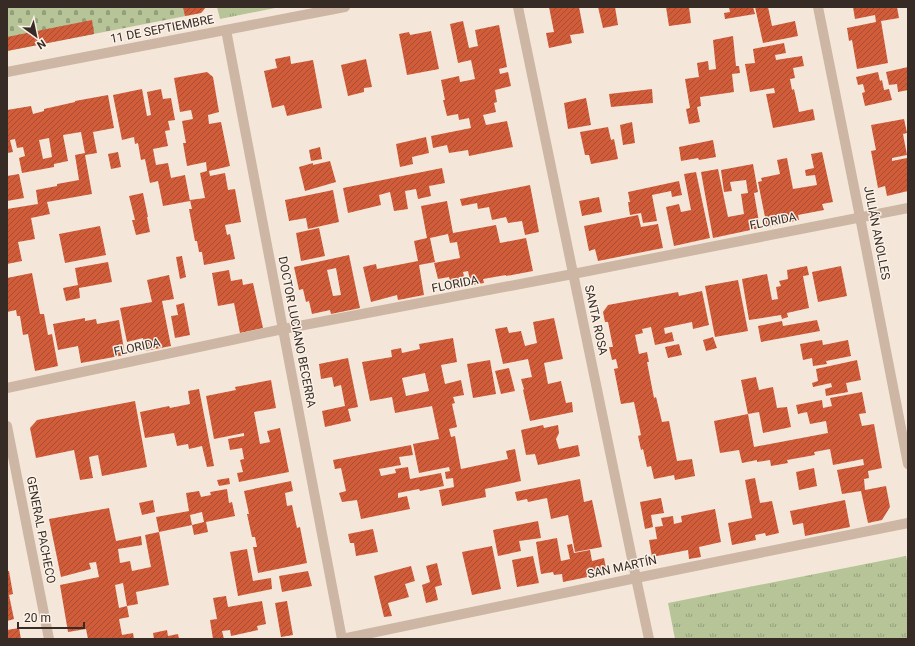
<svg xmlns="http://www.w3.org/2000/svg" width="915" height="646" viewBox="0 0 915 646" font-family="Roboto,sans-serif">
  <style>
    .grass { fill: url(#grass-tufts) }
    .cemetery { fill: url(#cemetery-stones) }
    .building { fill: url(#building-hatch); fill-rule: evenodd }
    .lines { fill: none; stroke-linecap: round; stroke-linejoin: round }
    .minor { stroke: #cdb6a4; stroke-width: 10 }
    .labels { text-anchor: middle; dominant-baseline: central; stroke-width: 3; stroke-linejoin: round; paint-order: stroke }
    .street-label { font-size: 12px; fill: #372b26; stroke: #fbf1e6 }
  </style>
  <defs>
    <pattern id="grass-tufts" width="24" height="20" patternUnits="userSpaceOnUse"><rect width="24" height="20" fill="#b6c498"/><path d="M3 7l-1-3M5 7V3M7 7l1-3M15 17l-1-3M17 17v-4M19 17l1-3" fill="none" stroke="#959f7c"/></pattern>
    <pattern id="cemetery-stones" width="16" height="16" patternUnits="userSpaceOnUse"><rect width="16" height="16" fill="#b6c498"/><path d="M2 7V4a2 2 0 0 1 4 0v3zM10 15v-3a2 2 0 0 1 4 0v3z" fill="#959f7c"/></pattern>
    <pattern id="building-hatch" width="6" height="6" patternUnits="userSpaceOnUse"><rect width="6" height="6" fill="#d15c3a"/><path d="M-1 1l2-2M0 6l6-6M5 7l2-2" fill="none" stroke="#aa4c31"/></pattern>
  </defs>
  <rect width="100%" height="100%" fill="#f4e7d9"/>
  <g class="grass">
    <path d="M 217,7 L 280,7 L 220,19 Z"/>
    <path d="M 906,556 L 908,565 L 908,639 L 675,639 L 668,603 Z"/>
  </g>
  <path class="cemetery" d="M 7,7 L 206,7 L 201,13 L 7,51 Z"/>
  <g class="building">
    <path d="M 183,7 L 206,7 L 201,13 L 185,16 Z"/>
    <path d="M 549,7 L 579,7 L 584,33 L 570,35 L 572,43 L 549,48 L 546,33 L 554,32 Z"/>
    <path d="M 598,7 L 615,7 L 618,25 L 603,28 Z"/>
    <path d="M 666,7 L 689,7 L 691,23 L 669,26 Z"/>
    <path d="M 729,7 L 753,7 L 755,14 L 725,19 L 724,13 L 730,12 Z"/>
    <path d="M 755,7 L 768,7 L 772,26 L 795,21 L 798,36 L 763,43 Z"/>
    <path d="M 853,7 L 897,7 L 899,18 L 881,21 L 888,63 L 857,69 L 852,40 L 849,41 L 847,28 L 876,22 L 875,15 L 855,19 Z"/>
    <path d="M 92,20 L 94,34 L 7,51 L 7,37 Z"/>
    <path d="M 463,21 L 469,48 L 478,46 L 475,30 L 499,25 L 507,67 L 499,69 L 500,74 L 508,72 L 511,86 L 495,90 L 497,102 L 494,103 L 496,112 L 483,115 L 486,125 L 507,121 L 513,147 L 469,156 L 468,150 L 449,153 L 447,145 L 433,148 L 431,136 L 471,128 L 469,118 L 459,120 L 458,114 L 447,116 L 443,100 L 445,100 L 441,80 L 459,76 L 460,82 L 475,79 L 471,60 L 458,63 L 450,24 Z"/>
    <path d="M 431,31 L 439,69 L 407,75 L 399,34 L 409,32 L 410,35 Z"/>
    <path d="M 733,36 L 736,66 L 739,66 L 740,73 L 732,74 L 734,92 L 700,97 L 701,106 L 697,107 L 700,122 L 689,124 L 686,109 L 690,108 L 685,79 L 699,77 L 697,63 L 708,61 L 709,70 L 716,69 L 713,40 Z"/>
    <path d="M 784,43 L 786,53 L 775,55 L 776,60 L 802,56 L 804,66 L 793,68 L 795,78 L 790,79 L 792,90 L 794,89 L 799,112 L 813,109 L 815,120 L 773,128 L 766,94 L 775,93 L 774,88 L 750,92 L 745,64 L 755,63 L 753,49 Z"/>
    <path d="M 290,56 L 291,64 L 313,60 L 322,108 L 287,116 L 284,105 L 272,108 L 264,71 L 277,68 L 275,59 Z"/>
    <path d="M 366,59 L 372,87 L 364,88 L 364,92 L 348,96 L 341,65 Z"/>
    <path d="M 908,67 L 908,78 L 907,79 L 908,90 L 898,92 L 897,84 L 889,85 L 886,72 Z"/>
    <path d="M 207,72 L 213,77 L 219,112 L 208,115 L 209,124 L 221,122 L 230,166 L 209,171 L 210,176 L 225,173 L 228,190 L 235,189 L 241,222 L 225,225 L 227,235 L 230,234 L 235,259 L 204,265 L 202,252 L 199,252 L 197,241 L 195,241 L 189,209 L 192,209 L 190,200 L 205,198 L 200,173 L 207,171 L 206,162 L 187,166 L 183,143 L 186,143 L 182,121 L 193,119 L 191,110 L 180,112 L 174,78 Z"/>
    <path d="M 878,72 L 880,81 L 882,80 L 884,90 L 889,89 L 892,100 L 865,106 L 862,93 L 865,92 L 863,84 L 858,85 L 856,77 Z"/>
    <path d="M 142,89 L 147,116 L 151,115 L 147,92 L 161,89 L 163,99 L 171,98 L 175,120 L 168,121 L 170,130 L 165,131 L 168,146 L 153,149 L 156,165 L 168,163 L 171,178 L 185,175 L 190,201 L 163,206 L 158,181 L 150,183 L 145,159 L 141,160 L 138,143 L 135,144 L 134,137 L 122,140 L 113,95 Z"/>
    <path d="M 652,89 L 653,103 L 611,107 L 609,94 Z"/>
    <path d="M 108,95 L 114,128 L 93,132 L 97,153 L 85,155 L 92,194 L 47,202 L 50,214 L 31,218 L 35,239 L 18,242 L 22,261 L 7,264 L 7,209 L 38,204 L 36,190 L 57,186 L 57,184 L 79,180 L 75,155 L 85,153 L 81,132 L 63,135 L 68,161 L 54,164 L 54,167 L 22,173 L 19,158 L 25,156 L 23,147 L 17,148 L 15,139 L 10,140 L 13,152 L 7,153 L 7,110 L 31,106 L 33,114 L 44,111 L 44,109 L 75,102 L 75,101 ZM 49,138 L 52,157 L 43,159 L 39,140 Z"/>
    <path d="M 586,98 L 591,125 L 568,129 L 564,103 Z"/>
    <path d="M 904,119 L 907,133 L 903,134 L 907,155 L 892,158 L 892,161 L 907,158 L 908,163 L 908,191 L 887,196 L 885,186 L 878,188 L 871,151 L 876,150 L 871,125 Z"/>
    <path d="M 632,122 L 635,143 L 623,145 L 620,125 Z"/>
    <path d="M 608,127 L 611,140 L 614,139 L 618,159 L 591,164 L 589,155 L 585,155 L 580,132 Z"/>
    <path d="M 426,137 L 429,153 L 412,157 L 413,164 L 400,167 L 396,144 Z"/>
    <path d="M 713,140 L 716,157 L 699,160 L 698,158 L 681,161 L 679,147 Z"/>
    <path d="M 320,147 L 322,159 L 311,161 L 309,150 Z"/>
    <path d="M 118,152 L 121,167 L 111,169 L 108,154 Z"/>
    <path d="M 822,152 L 833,202 L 822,204 L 824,210 L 798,215 L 799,220 L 767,227 L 758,182 L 762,181 L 761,178 L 780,174 L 777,160 L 787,158 L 793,189 L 817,185 L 815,175 L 806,176 L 805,170 L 814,168 L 811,154 Z"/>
    <path d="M 330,161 L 336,182 L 305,191 L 299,167 L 313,163 L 313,165 Z"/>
    <path d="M 753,164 L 758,192 L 754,193 L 760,228 L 713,238 L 701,172 L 718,169 L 728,217 L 744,214 L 741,194 L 748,193 L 746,180 L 730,182 L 732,191 L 724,192 L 721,170 Z"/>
    <path d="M 442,168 L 445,183 L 429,186 L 431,196 L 418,199 L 416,189 L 405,191 L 408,209 L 394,211 L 390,192 L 379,195 L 381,205 L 348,213 L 343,188 Z"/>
    <path d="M 696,172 L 710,238 L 674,246 L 666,207 L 679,204 L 681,212 L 691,210 L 684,174 Z"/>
    <path d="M 19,174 L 24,198 L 7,201 L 7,176 Z"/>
    <path d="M 679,181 L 682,195 L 672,197 L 671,191 L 652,195 L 657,221 L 643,223 L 641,213 L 630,215 L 628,202 L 630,202 L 628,192 Z"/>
    <path d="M 530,185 L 539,232 L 525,235 L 522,221 L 508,223 L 506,217 L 492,220 L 489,207 L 478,209 L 477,203 L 462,206 L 460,199 Z"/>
    <path d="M 333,190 L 339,222 L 308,229 L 306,218 L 289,221 L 285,200 Z"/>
    <path d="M 143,193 L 148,217 L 147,217 L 150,232 L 136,235 L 132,220 L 135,220 L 129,196 Z"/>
    <path d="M 599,197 L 602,212 L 582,216 L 579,201 Z"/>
    <path d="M 447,201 L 453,233 L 496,225 L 500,243 L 526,238 L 533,271 L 506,276 L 506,275 L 483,279 L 484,283 L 471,285 L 468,271 L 463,272 L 466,286 L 452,289 L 449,277 L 438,279 L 434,263 L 460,258 L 457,242 L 450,243 L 448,234 L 430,238 L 435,262 L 419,265 L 424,295 L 398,300 L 397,295 L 371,302 L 363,267 L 376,264 L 377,269 L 418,261 L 414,241 L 427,238 L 421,206 Z"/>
    <path d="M 638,215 L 641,227 L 658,224 L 663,248 L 598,261 L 595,249 L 589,251 L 584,226 Z"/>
    <path d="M 100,226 L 106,255 L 65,263 L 59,234 Z"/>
    <path d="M 319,228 L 325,256 L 301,261 L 296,233 Z"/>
    <path d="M 349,255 L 360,308 L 331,314 L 330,310 L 312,314 L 309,301 L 306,302 L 303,289 L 299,290 L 294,267 ZM 336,268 L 341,295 L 333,296 L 327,270 Z"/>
    <path d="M 182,256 L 186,277 L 180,279 L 176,257 Z"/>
    <path d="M 108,262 L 112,282 L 79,288 L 80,298 L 66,301 L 63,288 L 78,285 L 75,268 Z"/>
    <path d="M 807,266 L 809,275 L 803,276 L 809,308 L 787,313 L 788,317 L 782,319 L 781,315 L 749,320 L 742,279 L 767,274 L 772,300 L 778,299 L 776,287 L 781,286 L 779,281 L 788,279 L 787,270 Z"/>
    <path d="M 841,266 L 847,296 L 818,302 L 812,272 Z"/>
    <path d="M 229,270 L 231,281 L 242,279 L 243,285 L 253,283 L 263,328 L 240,333 L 234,303 L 218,306 L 212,273 Z"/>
    <path d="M 32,273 L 40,314 L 44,314 L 48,335 L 52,334 L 58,366 L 35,371 L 28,334 L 23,335 L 20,316 L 17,316 L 16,310 L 7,312 L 7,278 Z"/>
    <path d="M 169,275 L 174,299 L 162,301 L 171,346 L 145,351 L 143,338 L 127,342 L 120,308 L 152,302 L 147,280 Z"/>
    <path d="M 738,280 L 748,331 L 715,337 L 705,286 Z"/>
    <path d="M 702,291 L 709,325 L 693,329 L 692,322 L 664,328 L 665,334 L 672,332 L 674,341 L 655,345 L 651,327 L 642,329 L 643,333 L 635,335 L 639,354 L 647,352 L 649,362 L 647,362 L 654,398 L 656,397 L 662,422 L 669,421 L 677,461 L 692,459 L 695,476 L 675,480 L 674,475 L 654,479 L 651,466 L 647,467 L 643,449 L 641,450 L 638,436 L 641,435 L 634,402 L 621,404 L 614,369 L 618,368 L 616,359 L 612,360 L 609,347 L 613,347 L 608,322 L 605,322 L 603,312 L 608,305 L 678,292 L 679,296 Z"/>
    <path d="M 184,303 L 190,335 L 175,338 L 171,316 L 178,315 L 176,305 Z"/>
    <path d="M 85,318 L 85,321 L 96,319 L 97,324 L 119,320 L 125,355 L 81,363 L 78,346 L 58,350 L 53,324 Z"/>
    <path d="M 554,318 L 563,359 L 544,363 L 548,384 L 561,381 L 566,403 L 572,402 L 573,412 L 530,421 L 523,390 L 524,389 L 521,379 L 532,377 L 528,359 L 503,364 L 495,329 L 507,327 L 509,333 L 521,331 L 525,346 L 537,343 L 533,322 Z"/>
    <path d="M 817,320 L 820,331 L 761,342 L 758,326 L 782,321 L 783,326 Z"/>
    <path d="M 713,337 L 717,348 L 706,351 L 703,340 Z"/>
    <path d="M 453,338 L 457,362 L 441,365 L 445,384 L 461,380 L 464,395 L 453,397 L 455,403 L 452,404 L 457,427 L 449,429 L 451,437 L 455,436 L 461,469 L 508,459 L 506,451 L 515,449 L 521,481 L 485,489 L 486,497 L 442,506 L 439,490 L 454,487 L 453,478 L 446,479 L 445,472 L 450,471 L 449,467 L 419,473 L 413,444 L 439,439 L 432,406 L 395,413 L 392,397 L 370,401 L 362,362 L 392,357 L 391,350 L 401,348 L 402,353 L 420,349 L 419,344 ZM 425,373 L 429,391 L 406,396 L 402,378 Z"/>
    <path d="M 822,340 L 823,345 L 848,340 L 851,356 L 826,361 L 827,364 L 813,366 L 812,358 L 803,360 L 800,344 Z"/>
    <path d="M 679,344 L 682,355 L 668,358 L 665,347 Z"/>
    <path d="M 348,358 L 358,407 L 348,409 L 351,421 L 325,427 L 322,411 L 345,406 L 341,385 L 334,387 L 332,377 L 321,379 L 319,364 Z"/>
    <path d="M 490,360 L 496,394 L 473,398 L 467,364 Z"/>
    <path d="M 857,360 L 861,380 L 846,383 L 848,392 L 826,396 L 825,389 L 832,387 L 831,383 L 813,387 L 812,383 L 818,381 L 816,369 Z"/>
    <path d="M 509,368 L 515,391 L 501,394 L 495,371 Z"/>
    <path d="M 756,377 L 759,390 L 773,387 L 777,408 L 787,407 L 791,427 L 763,433 L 759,412 L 748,414 L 741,380 Z"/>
    <path d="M 271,380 L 276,408 L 254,412 L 260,444 L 270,442 L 267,431 L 280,428 L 289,472 L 239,482 L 237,473 L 243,472 L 240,460 L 244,459 L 242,448 L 230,450 L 228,439 L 244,436 L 244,433 L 214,439 L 206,396 L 236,390 L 235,387 Z"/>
    <path d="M 199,389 L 214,466 L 207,467 L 202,446 L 189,449 L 188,444 L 177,446 L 174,433 L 145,438 L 140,412 L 169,406 L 170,408 L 190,404 L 188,391 Z"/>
    <path d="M 862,392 L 866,413 L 859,414 L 862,426 L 874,424 L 882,468 L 868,471 L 869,478 L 864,479 L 865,490 L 886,486 L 890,507 L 882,520 L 868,523 L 861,491 L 842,494 L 837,470 L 864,465 L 863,459 L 833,465 L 830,449 L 814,452 L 815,455 L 787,460 L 788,463 L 771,466 L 770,460 L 757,462 L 757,460 L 742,463 L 739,450 L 720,453 L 714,421 L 748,414 L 754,447 L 828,433 L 826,421 L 810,424 L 807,412 L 798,414 L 796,405 L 822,400 L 823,408 L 832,406 L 830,398 Z"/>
    <path d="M 135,401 L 147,467 L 102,476 L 98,455 L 89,457 L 93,478 L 80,480 L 74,450 L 36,458 L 30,428 L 37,420 Z"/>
    <path d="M 543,425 L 544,428 L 558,425 L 559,433 L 556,439 L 559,449 L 578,445 L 580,456 L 538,465 L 535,454 L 526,455 L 521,430 Z"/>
    <path d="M 411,445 L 413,455 L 399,457 L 401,465 L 379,469 L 381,476 L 396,473 L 395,469 L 408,467 L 410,479 L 441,473 L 444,486 L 420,491 L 419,489 L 398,493 L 398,498 L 407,496 L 410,509 L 361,519 L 357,500 L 342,502 L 339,493 L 346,491 L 341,468 L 335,469 L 333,460 Z"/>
    <path d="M 814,468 L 817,486 L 799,490 L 796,472 Z"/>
    <path d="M 229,478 L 230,484 L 219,486 L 217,480 Z"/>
    <path d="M 755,478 L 760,503 L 772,501 L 779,533 L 766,536 L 765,533 L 755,535 L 756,540 L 732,545 L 728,523 L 752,518 L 745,480 Z"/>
    <path d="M 580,479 L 584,502 L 592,500 L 602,547 L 575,552 L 568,515 L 551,519 L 547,498 L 528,502 L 527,499 L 517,501 L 515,492 Z"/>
    <path d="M 291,481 L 293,491 L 285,493 L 287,506 L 292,505 L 297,528 L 300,527 L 307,563 L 258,573 L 253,547 L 257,547 L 255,537 L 252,537 L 247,514 L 249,514 L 244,491 Z"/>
    <path d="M 227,489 L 229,503 L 232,502 L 235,516 L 206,522 L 208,532 L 194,535 L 192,525 L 204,522 L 202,512 L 190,515 L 192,525 L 159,532 L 156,517 L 189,511 L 186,493 L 199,491 L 201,497 L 211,495 L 210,492 Z"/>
    <path d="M 661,498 L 664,513 L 651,515 L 653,527 L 645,529 L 640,502 Z"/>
    <path d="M 153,500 L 155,512 L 142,515 L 139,503 Z"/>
    <path d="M 845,500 L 850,527 L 805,536 L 803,523 L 793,525 L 790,511 Z"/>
    <path d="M 109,508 L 116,541 L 141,536 L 142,545 L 118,549 L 120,563 L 130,561 L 132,571 L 151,567 L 145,535 L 159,532 L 169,585 L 136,592 L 138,604 L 127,606 L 129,617 L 119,619 L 122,635 L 133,633 L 134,639 L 112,639 L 112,638 L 110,639 L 88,639 L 86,629 L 68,632 L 60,585 L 99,577 L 96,562 L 89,563 L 91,569 L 61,577 L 49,519 ZM 123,583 L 127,606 L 119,608 L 115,585 Z"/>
    <path d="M 715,509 L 721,542 L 699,547 L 701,557 L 689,559 L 688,550 L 652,557 L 649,540 L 657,539 L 655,527 L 663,526 L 661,518 L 673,516 L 674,524 L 682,522 L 681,516 Z"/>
    <path d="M 538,521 L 541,538 L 519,541 L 521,551 L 498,556 L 493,530 Z"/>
    <path d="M 373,529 L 378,552 L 356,556 L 354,543 L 350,543 L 348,534 Z"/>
    <path d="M 557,538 L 561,561 L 570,559 L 567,545 L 572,544 L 574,553 L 590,550 L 592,561 L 604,558 L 607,573 L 563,582 L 562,574 L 554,575 L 553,572 L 541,574 L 536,542 Z"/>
    <path d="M 492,546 L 501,589 L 472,595 L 462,552 Z"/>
    <path d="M 247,549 L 253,581 L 271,578 L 272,589 L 238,596 L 230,552 Z"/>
    <path d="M 533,556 L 539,583 L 517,587 L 512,560 Z"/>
    <path d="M 437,563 L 442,585 L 435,587 L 438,600 L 426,603 L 422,585 L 430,582 L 426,566 Z"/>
    <path d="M 411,566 L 415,581 L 405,584 L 409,597 L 388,603 L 392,616 L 384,617 L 374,576 Z"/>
    <path d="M 7,571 L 9,571 L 13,594 L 9,595 L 14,619 L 7,621 Z"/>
    <path d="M 308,571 L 312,586 L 282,592 L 279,576 Z"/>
    <path d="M 226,596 L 228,607 L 262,601 L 266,624 L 257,626 L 258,630 L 231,636 L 230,630 L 222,631 L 224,639 L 213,639 L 210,620 L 217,619 L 213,598 Z"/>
    <path d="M 287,601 L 293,635 L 281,637 L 275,603 Z"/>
    <path d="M 19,628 L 21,639 L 7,639 L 7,630 Z"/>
    <path d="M 167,630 L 168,636 L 178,634 L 179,639 L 154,639 L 153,633 Z"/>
  </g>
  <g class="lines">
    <g class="minor">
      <path d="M 518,7 L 636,578 L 649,639"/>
      <path d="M 818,7 L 860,217 L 908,464"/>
      <path d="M 226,30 L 342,639"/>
      <path d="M 7,72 L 345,7"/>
      <path d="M 7,388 L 283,329 L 573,274 L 908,208"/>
      <path d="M 7,426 L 49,639"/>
      <path d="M 342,639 L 636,578 L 908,523"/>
    </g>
  </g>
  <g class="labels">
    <g class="street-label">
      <text transform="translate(162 29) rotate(-11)">11 DE SEPTIEMBRE</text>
      <text transform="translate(773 221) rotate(-11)">FLORIDA</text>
      <text transform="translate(877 233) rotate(79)">JULIÁN ANOLLES</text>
      <text transform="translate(455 284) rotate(-11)">FLORIDA</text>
      <text transform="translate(596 320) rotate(78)">SANTA ROSA</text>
      <text transform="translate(297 332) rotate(79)">DOCTOR LUCIANO BECERRA</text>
      <text transform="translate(137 347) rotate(-12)">FLORIDA</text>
      <text transform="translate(41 530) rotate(79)">GENERAL PACHECO</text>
      <text transform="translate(622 567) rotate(-12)">SAN MARTÍN</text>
    </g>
  </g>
  <rect width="915" height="646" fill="none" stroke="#372b26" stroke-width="16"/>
  <g transform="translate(36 36) rotate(147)" stroke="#fbf1e6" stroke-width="3" paint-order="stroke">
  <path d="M0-3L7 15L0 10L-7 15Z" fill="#372b26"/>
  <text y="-6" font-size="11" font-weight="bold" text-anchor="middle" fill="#372b26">N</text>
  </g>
  <path d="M18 622v6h66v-6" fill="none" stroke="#372b26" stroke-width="2"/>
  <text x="24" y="622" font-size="12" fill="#372b26" stroke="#fbf1e6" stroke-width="3" paint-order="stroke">20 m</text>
</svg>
